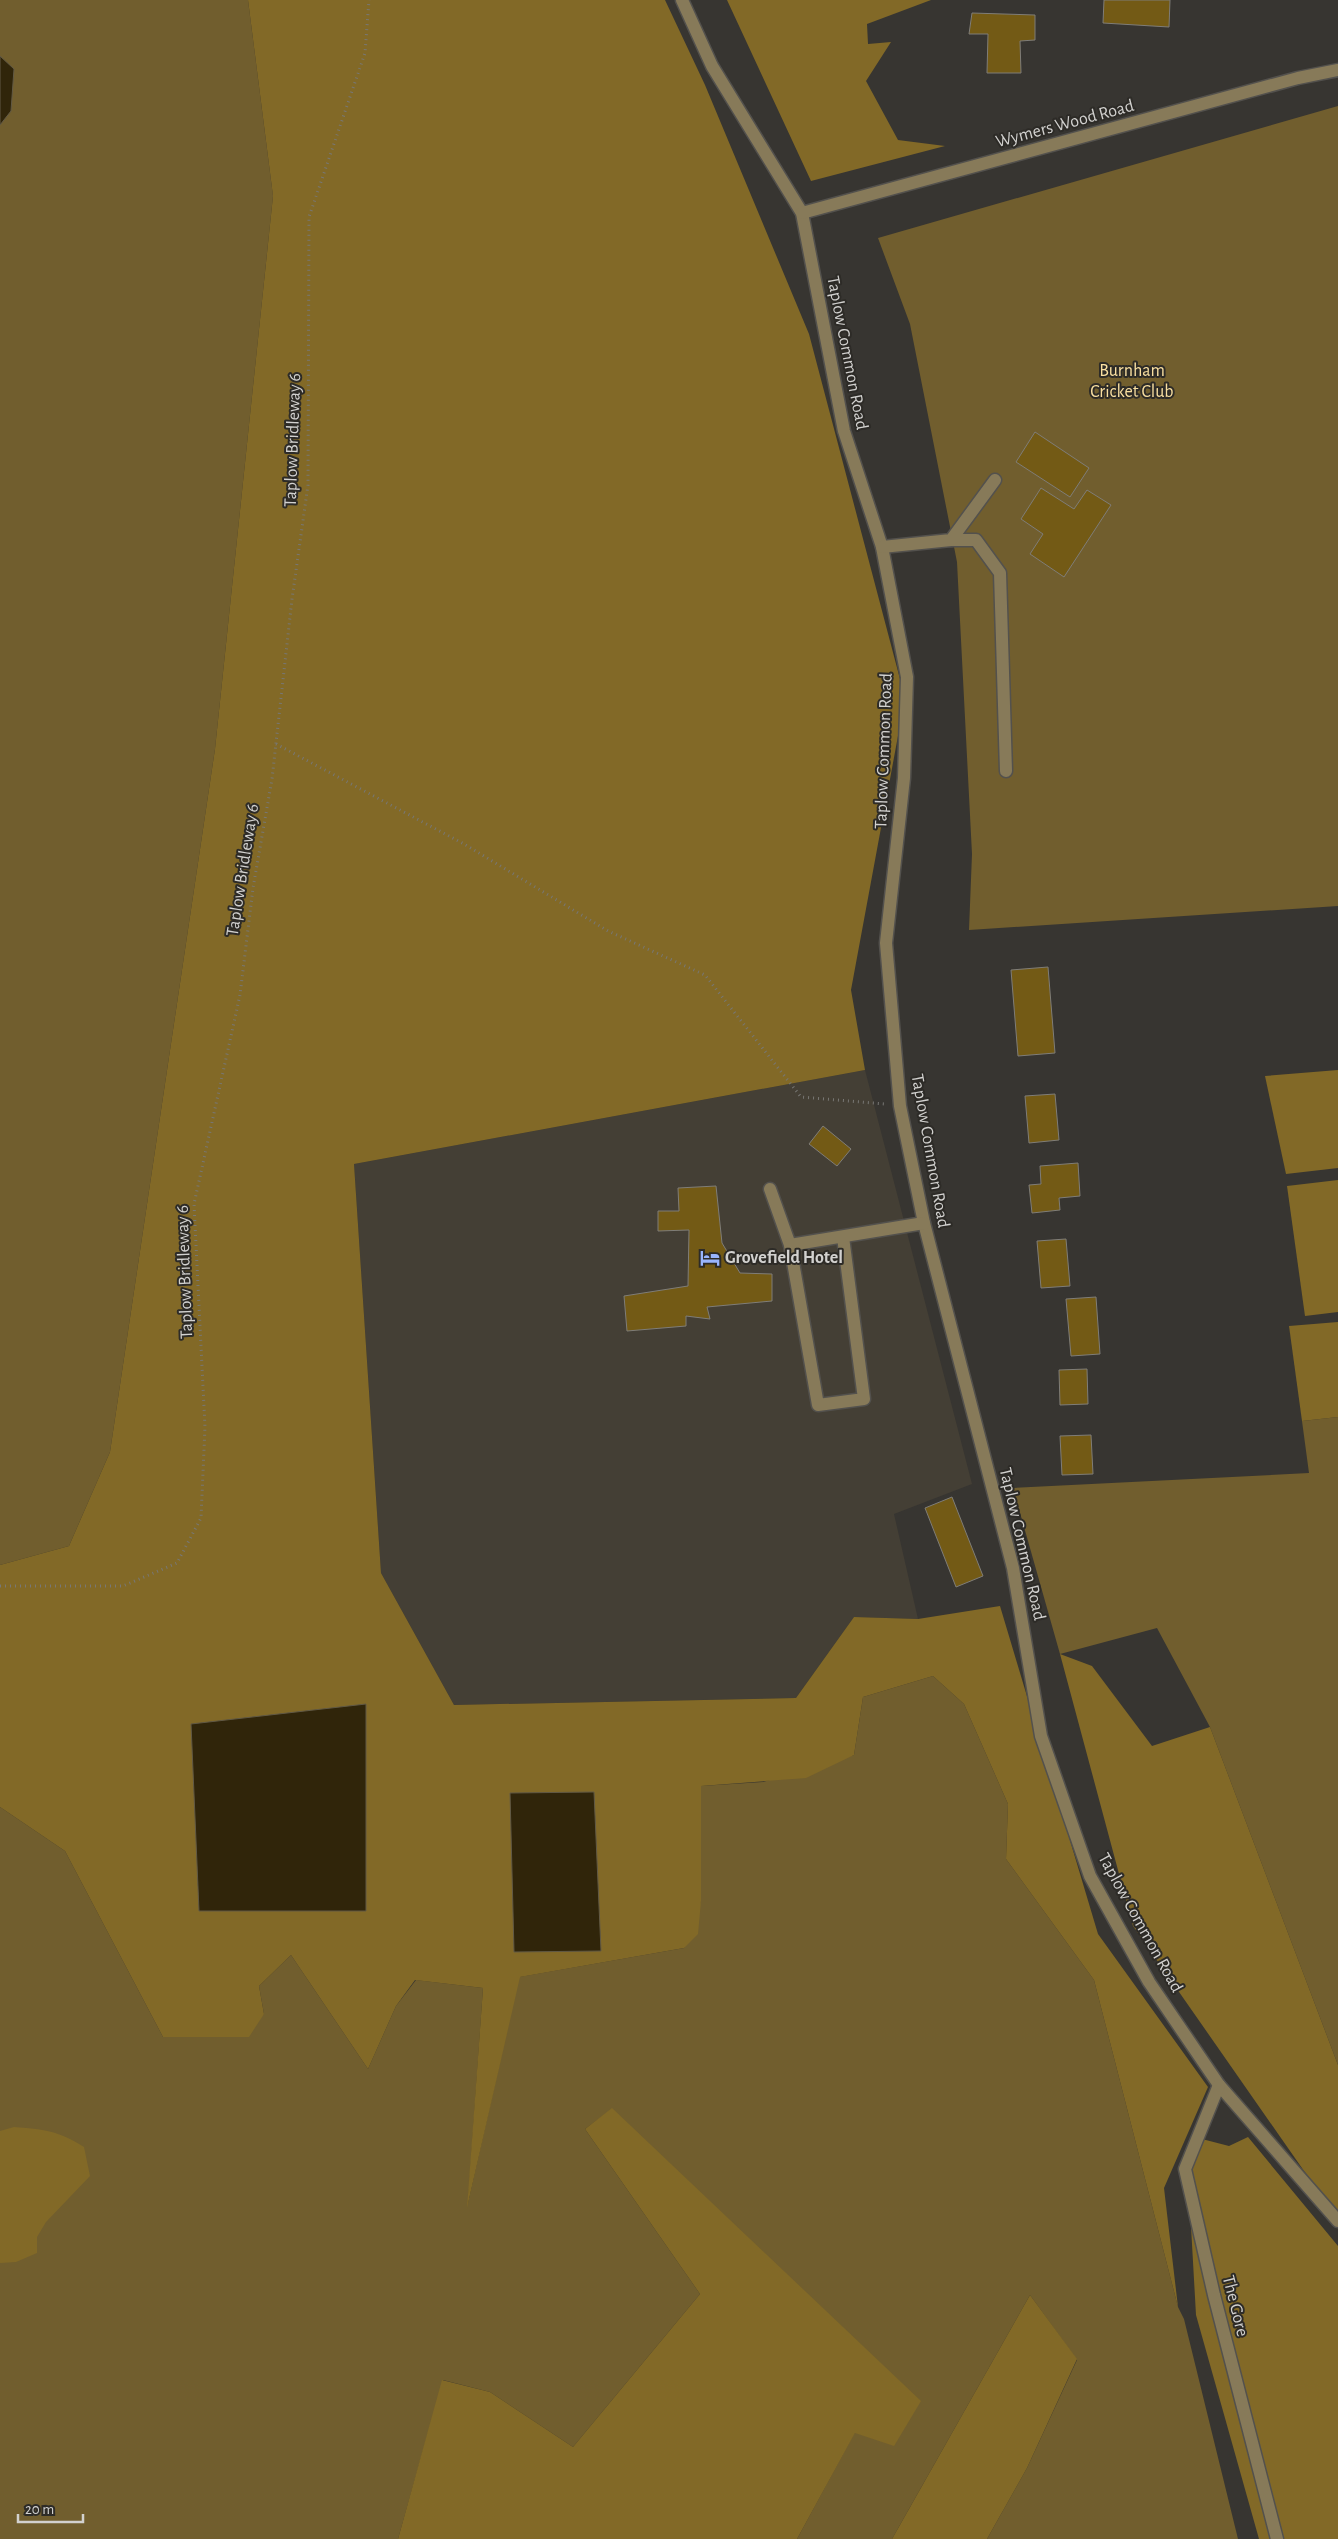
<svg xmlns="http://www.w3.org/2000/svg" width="1338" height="2539" viewBox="0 0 1338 2539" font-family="'Alegreya Sans',sans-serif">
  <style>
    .built { fill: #443f35 }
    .green { fill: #715e2e }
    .forest { fill: #826927 }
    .water { fill: #30250a; stroke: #615945 }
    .building { fill: #735a15; stroke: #7f7d78 }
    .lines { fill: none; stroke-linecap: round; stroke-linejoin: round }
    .minor-casing { stroke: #53514d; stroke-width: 15 }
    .path { stroke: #787774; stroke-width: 3; stroke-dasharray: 1 4; stroke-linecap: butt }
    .minor { stroke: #877a59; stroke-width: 12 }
    .labels { text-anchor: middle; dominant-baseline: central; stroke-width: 4; stroke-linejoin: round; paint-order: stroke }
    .street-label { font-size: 18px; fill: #d2d1cf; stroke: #2d2b27 }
    .park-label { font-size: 18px; fill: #f9dfa0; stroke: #2d2b27 }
    .poi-label { font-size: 18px; font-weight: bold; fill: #d2d1cf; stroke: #2d2b27; text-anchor: start }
  </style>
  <rect width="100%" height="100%" fill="#373531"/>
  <path class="built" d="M 865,1070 L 972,1484 L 894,1514 L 918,1619 L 854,1617 L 796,1698 L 454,1705 L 381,1573 L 354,1164 Z"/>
  <g class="green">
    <path d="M 0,0 L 248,0 L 273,196 L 215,749 L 110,1452 L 69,1546 L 0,1565 Z"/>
    <path d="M 1338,106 L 1338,906 L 969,930 L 972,854 L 957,562 L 910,324 L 878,238 Z"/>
    <path d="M 1338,1417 L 1338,2065 L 1210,1727 L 1157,1628 L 1060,1654 L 1013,1488 L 1309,1473 L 1302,1421 Z"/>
    <path d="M 933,1676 L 964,1704 L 1008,1804 L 1006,1859 L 1094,1980 L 1178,2307 L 1184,2319 L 1238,2539 L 987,2539 L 1027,2468 L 1077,2360 L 1030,2295 L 892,2539 L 797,2539 L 855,2432 L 612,2109 L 585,2129 L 700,2294 L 573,2447 L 490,2392 L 443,2380 L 398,2539 L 0,2539 L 0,1807 L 65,1851 L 163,2037 L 202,2036 L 264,2014 L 259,1986 L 291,1955 L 368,2069 L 396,2006 L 416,1980 L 483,1988 L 468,2203 L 519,1977 L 684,1948 L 701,1901 L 701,1786 L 763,1782 L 854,1755 L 863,1697 Z"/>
  </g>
  <g class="forest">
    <path d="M 248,0 L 665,0 L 705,85 L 809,334 L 905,698 L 851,990 L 865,1070 L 354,1164 L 381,1573 L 454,1705 L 796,1698 L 854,1617 L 918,1619 L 1000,1606 L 1098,1934 L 1208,2087 L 1164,2188 L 1178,2307 L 1094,1980 L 1006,1859 L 1008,1804 L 964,1704 L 933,1676 L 863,1697 L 854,1755 L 806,1778 L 701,1786 L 701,1901 L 698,1934 L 684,1948 L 520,1977 L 467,2208 L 483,1988 L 415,1980 L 396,2006 L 368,2069 L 291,1955 L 259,1986 L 264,2014 L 249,2037 L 163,2037 L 65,1851 L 0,1807 L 0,1565 L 69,1546 L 110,1452 L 215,749 L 273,196 Z"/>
    <path d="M 727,0 L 931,0 L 867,24 L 868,44 L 891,42 L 866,81 L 898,140 L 945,146 L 811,181 Z"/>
    <path d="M 1338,1070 L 1338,1168 L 1286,1174 L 1265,1076 Z"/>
    <path d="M 1338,1180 L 1338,1312 L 1305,1316 L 1287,1186 Z"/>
    <path d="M 1338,1322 L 1338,1417 L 1302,1421 L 1289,1326 Z"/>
    <path d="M 1060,1654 L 1092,1666 L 1152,1746 L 1210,1727 L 1338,2065 L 1338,2213 L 1304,2171 L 1133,1926 Z"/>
    <path d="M 612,2108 L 921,2401 L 894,2446 L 855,2433 L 797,2539 L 398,2539 L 442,2380 L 490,2392 L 573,2447 L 700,2294 L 585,2129 Z"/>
    <path d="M 14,2127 C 42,2129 60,2131 84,2147 L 90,2176 L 46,2222 L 37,2237 L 37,2253 L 16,2262 L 0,2263 L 0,2131 Z"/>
    <path d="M 1248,2137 L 1338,2246 L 1338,2539 L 1259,2539 L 1196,2315 L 1188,2173 L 1202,2139 L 1229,2146 Z"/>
    <path d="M 1030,2295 L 1077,2359 L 1027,2468 L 987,2539 L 892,2539 Z"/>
  </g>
  <g class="water">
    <path d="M 0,56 L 14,69 L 11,111 L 0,125 Z"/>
    <path d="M 366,1704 L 366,1911 L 199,1911 L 191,1724 Z"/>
    <path d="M 594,1792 L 601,1951 L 514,1952 L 510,1793 Z"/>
  </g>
  <g class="building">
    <path d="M 1104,0 L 1170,0 L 1169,27 L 1103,23 Z"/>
    <path d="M 972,13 L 1035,15 L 1035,40 L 1020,41 L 1021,73 L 987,73 L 988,34 L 969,34 Z"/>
    <path d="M 1035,432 L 1089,468 L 1070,497 L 1016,462 Z"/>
    <path d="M 1041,488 L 1074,509 L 1087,490 L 1111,505 L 1064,577 L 1030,554 L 1043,534 L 1021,519 Z"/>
    <path d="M 1048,967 L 1055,1053 L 1018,1056 L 1011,970 Z"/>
    <path d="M 1055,1094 L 1059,1140 L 1029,1143 L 1025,1096 Z"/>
    <path d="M 823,1126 L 851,1149 L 837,1166 L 809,1144 Z"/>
    <path d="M 1078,1163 L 1080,1196 L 1059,1198 L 1060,1210 L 1032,1213 L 1029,1185 L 1041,1184 L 1040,1166 Z"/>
    <path d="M 716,1186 L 722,1243 L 740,1273 L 772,1274 L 772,1301 L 707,1307 L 710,1319 L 686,1316 L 686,1326 L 627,1331 L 624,1296 L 688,1286 L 689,1230 L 658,1231 L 658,1211 L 679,1211 L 678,1188 Z"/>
    <path d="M 1066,1239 L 1070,1286 L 1041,1288 L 1037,1241 Z"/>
    <path d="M 1096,1297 L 1100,1354 L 1071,1356 L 1066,1299 Z"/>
    <path d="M 1087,1369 L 1088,1404 L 1060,1405 L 1059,1370 Z"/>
    <path d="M 1091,1435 L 1093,1474 L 1062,1475 L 1060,1436 Z"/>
    <path d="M 952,1497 L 983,1576 L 956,1587 L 925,1508 Z"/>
  </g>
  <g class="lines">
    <defs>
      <g id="minor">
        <path d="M 682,0 L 712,66 L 802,213 L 844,431 L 882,547 L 907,677 L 904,778 L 886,943 L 900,1106 L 924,1223 L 1013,1568 L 1041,1736 L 1090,1876 L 1149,1982 L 1219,2085 L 1338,2221"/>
        <path d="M 802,213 L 1298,78 L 1338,70"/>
        <path d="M 951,540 L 976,540 L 1000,573 L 1006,771"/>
        <path d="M 882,547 L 951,540 L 995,480"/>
        <path d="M 770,1189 L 790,1245 L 818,1405 L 864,1399 L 843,1237"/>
        <path d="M 790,1245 L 924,1223"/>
        <path d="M 1219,2085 L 1185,2169 L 1214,2295 L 1277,2539"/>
      </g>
    </defs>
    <use href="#minor" class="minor-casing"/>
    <g class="path">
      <path d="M 276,744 L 464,844 L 608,931 L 705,975 L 801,1097 L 885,1104"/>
      <path d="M 0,1586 L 123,1586 L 177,1563 L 201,1518 L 205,1427 L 194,1204 L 240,995 L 253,888 L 272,779 L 292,599 L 308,485 L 309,217 L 365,53 L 369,0"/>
    </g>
    <use href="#minor" class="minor"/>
  </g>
  <defs>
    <symbol id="hotel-bare" viewBox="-9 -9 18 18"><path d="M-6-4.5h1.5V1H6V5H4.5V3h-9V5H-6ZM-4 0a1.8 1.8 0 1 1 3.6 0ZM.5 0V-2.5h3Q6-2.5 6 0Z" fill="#99b5fd" stroke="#2d2b27" stroke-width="2.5" paint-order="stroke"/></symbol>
  </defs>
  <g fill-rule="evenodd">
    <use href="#hotel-bare" x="696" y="1244" width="28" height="28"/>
  </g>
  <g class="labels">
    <g class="street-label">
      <text transform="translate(1065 124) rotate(-15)">Wymers Wood Road</text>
      <text transform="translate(847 353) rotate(79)">Taplow Common Road</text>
      <text transform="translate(293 440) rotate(-88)">Taplow Bridleway 6</text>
      <text transform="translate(884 751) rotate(-88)">Taplow Common Road</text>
      <text transform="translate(243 870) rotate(-81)">Taplow Bridleway 6</text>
      <text transform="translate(930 1151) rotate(80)">Taplow Common Road</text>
      <text transform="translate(185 1272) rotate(-92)">Taplow Bridleway 6</text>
      <text transform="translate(1022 1544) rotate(77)">Taplow Common Road</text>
      <text transform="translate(1140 1923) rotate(61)">Taplow Common Road</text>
      <text transform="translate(1235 2306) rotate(76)">The Gore</text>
    </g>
    <g class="park-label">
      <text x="1132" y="371">Burnham<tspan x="1132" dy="21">Cricket Club</tspan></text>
    </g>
    <g class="poi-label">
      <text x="725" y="1258">Grovefield Hotel</text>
    </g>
  </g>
  <path d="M18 2514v8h65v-8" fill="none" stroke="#d2d1cf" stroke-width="2.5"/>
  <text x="25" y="2514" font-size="15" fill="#d2d1cf" stroke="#2d2b27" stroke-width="4" paint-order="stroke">20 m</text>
</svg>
